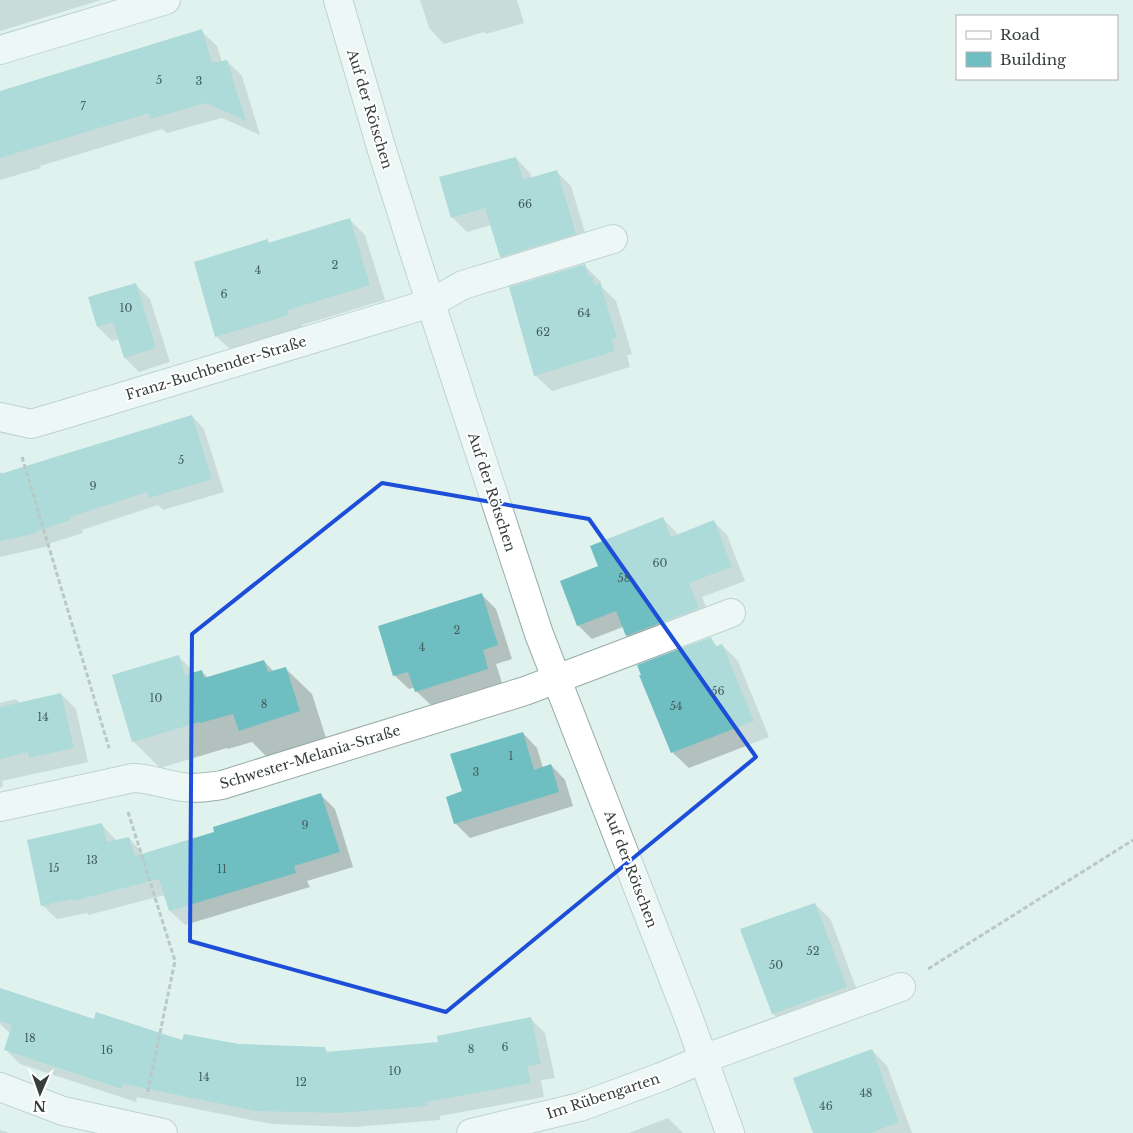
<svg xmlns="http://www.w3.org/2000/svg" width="1133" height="1133" viewBox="0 0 1133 1133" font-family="'Libre Baskerville',serif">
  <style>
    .shadow { fill: #0003 }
    .building { fill: #6fbec1 }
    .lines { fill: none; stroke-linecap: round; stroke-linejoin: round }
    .minor-casing { stroke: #98aba7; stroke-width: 30 }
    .path { stroke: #8b9895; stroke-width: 3; stroke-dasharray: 5 2.5; stroke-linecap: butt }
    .minor { stroke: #fff; stroke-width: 28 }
    .marked { fill: none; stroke: #1d4ed8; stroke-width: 4; stroke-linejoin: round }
    .labels { text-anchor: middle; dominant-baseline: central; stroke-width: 4; stroke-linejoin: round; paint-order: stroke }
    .number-label { font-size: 11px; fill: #445e5d }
    .street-label { font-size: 14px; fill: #363e3c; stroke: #fff }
  </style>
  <rect width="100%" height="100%" fill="#dff2ee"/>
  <g class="shadow">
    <path d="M 0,0 L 101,0 L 0,31 Z"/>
    <path d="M 420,0 L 517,0 L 524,23 L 486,34 L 484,32 L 444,44 L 429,28 Z"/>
    <path d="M 201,31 L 217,46 L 222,62 L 227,61 L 242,76 L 260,135 L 222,118 L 167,133 L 162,129 L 40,166 L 41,168 L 0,180 L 0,92 Z"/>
    <path d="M 516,158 L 530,173 L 532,178 L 556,171 L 571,186 L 590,249 L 516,271 L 501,257 L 491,225 L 467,232 L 452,217 Z"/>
    <path d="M 350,220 L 365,235 L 385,300 L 302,325 L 304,330 L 232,351 L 216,336 L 267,241 L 270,243 Z"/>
    <path d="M 584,265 L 601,282 L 602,287 L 616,301 L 632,354 L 627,355 L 630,367 L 552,391 L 535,375 Z"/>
    <path d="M 136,285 L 150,299 L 170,362 L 139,372 L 125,358 L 119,339 L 112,341 L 98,327 L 89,298 Z"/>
    <path d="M 192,416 L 204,429 L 224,492 L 163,510 L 158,505 L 82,530 L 83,533 L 48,544 L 49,546 L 0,557 L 0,472 L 4,474 Z"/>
    <path d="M 663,519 L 676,532 L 678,536 L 714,522 L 727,535 L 745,581 L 702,597 L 712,622 L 640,649 L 627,635 L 623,627 L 592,639 L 578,625 L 561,582 L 600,567 Z"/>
    <path d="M 482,595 L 496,609 L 512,659 L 496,664 L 502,683 L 431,705 L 416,691 L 415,687 L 409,689 L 394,675 Z"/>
    <path d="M 711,639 L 718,647 L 722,645 L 738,661 L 769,737 L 689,768 L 672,752 Z"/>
    <path d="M 179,657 L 195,673 L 201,671 L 208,678 L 264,661 L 274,672 L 285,668 L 312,694 L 326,738 L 266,756 L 252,742 L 228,749 L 227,748 L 160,768 L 134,742 L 113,676 Z"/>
    <path d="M 61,694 L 76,709 L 88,762 L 2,781 L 3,787 L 0,788 L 0,703 L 16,699 L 20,703 Z"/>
    <path d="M 523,733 L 537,748 L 543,768 L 551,765 L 565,780 L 573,806 L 470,838 L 455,823 L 463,792 Z"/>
    <path d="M 321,795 L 335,809 L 353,867 L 307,881 L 310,887 L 185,925 L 170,911 L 165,895 L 88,915 L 87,913 L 57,919 L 42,905 L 102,825 L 117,841 L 129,838 L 144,855 L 215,833 Z"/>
    <path d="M 815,904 L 831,920 L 862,1004 L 790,1030 L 773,1014 L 742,930 Z"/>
    <path d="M 0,1006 L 95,1021 L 183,1042 L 239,1046 L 324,1048 L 329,1053 L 440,1043 L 530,1018 L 545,1033 L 555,1078 L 541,1080 L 544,1097 L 440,1116 L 440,1120 L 354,1127 L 271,1124 L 137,1097 L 136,1102 L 20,1064 L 6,1050 L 11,1034 L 0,1024 Z"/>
    <path d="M 872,1050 L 887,1066 L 912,1133 L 815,1133 Z"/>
    <path d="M 668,1118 L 683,1133 L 629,1133 Z"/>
    <path d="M 0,1130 L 9,1133 L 0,1133 Z"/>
  </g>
  <g class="building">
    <path d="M 202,29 L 212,63 L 227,60 L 246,121 L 206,103 L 150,119 L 149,113 L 0,158 L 0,91 Z"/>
    <path d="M 516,157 L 523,180 L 557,170 L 576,234 L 500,257 L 485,208 L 451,218 L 439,177 Z"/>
    <path d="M 350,218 L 370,285 L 288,310 L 289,315 L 215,337 L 194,262 L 268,239 L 268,243 Z"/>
    <path d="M 585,264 L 589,277 L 592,276 L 595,285 L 600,283 L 617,338 L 611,339 L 615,351 L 534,376 L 509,287 Z"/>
    <path d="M 136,283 L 156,348 L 124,358 L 113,322 L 97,327 L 88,297 Z"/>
    <path d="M 192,415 L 212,479 L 149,498 L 147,492 L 70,517 L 71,520 L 36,531 L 37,533 L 0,541 L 0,474 Z"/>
    <path d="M 663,517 L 671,537 L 714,520 L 732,567 L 689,583 L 699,608 L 626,636 L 616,611 L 577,626 L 560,581 L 598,566 L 590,546 Z"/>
    <path d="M 482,593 L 498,645 L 483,650 L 488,669 L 415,692 L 408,672 L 393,676 L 378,626 Z"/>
    <path d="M 711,637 L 715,647 L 722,644 L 754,721 L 671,753 L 639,675 L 641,675 L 637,665 Z"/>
    <path d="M 179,655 L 185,675 L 202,670 L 204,678 L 264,660 L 268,672 L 286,667 L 300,711 L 239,731 L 233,714 L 200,723 L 200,722 L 132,742 L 112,675 Z"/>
    <path d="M 61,693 L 74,748 L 29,758 L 28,752 L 0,759 L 0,707 Z"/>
    <path d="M 523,732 L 534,770 L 551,764 L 559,792 L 454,824 L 446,797 L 462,791 L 450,754 Z"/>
    <path d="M 321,793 L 340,852 L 294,866 L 296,873 L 169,911 L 159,879 L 73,901 L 72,899 L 41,906 L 27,840 L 102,823 L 107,842 L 129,837 L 135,856 L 214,832 L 213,827 Z"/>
    <path d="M 815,903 L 847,987 L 772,1014 L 740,929 Z"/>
    <path d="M 0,988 L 94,1019 L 96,1012 L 182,1040 L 184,1034 L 239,1044 L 325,1047 L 326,1052 L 438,1042 L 437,1036 L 531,1017 L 541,1064 L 527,1066 L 531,1083 L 426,1102 L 427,1106 L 339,1113 L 256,1111 L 123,1084 L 122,1089 L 4,1050 L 12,1025 L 0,1021 Z"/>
    <path d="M 872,1049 L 899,1122 L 871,1133 L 813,1133 L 793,1078 Z"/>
  </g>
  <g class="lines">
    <defs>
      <g id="minor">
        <path d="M 338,0 L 381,147 L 415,255 L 539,634 L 689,1019 L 730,1133"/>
        <path d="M 0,50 L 166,0"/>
        <path d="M 0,417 L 31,424 L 62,415 L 431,303 L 463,285 L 613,239"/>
        <path d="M 0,807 L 133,778 C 150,778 166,785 183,787 C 197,789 209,787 222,785 L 525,691 L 731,613"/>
        <path d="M 0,1087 L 63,1111 L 163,1133"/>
        <path d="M 471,1133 L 580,1107 L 661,1077 L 703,1059 L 901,987"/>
      </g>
    </defs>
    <use href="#minor" class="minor-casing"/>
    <g class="path">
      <path d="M 22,457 L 109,748"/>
      <path d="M 128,812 L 175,961 L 147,1095"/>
      <path d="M 928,969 L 1133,840"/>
    </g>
    <use href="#minor" class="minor"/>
  </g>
  <path d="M0 0H1133V1133H0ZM 382,483 L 589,519 L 756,757 L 446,1012 L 190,941 L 192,634 Z" fill="#dff2ee" fill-opacity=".55" fill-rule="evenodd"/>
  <path class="marked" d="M 382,483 L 589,519 L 756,757 L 446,1012 L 190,941 L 192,634 Z"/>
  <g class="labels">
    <g class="number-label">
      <text x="159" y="80">5</text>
      <text x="199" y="81">3</text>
      <text x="83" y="106">7</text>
      <text x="525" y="204">66</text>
      <text x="335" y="265">2</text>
      <text x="258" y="270">4</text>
      <text x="224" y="294">6</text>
      <text x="126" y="308">10</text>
      <text x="584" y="313">64</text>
      <text x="543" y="332">62</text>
      <text x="181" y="460">5</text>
      <text x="93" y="486">9</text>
      <text x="660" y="563">60</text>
      <text x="624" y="578">58</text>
      <text x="457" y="630">2</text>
      <text x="422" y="647">4</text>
      <text x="718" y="691">56</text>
      <text x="156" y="698">10</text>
      <text x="264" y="704">8</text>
      <text x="676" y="706">54</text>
      <text x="43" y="717">14</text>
      <text x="511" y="756">1</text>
      <text x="476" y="772">3</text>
      <text x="305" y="825">9</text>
      <text x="92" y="860">13</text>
      <text x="54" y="868">15</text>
      <text x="222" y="869">11</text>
      <text x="813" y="951">52</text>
      <text x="776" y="965">50</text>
      <text x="30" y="1038">18</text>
      <text x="505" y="1047">6</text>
      <text x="471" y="1049">8</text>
      <text x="107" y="1050">16</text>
      <text x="395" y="1071">10</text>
      <text x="204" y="1077">14</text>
      <text x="301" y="1082">12</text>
      <text x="866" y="1093">48</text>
      <text x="826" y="1106">46</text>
    </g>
    <g class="street-label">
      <text transform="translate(370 109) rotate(73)">Auf der Rötschen</text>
      <text transform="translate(216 368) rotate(-17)">Franz-Buchbender-Straße</text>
      <text transform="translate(492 492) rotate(72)">Auf der Rötschen</text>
      <text transform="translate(310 757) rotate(-17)">Schwester-Melania-Straße</text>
      <text transform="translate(631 869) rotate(69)">Auf der Rötschen</text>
      <text transform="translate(603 1096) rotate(-18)">Im Rübengarten</text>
    </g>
  </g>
  <rect x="956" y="15" width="162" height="65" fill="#ffffff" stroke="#afb2b1"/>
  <rect x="966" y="31" width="25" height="8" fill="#ffffff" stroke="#afb2b1"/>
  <text x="1000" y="40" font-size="15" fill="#363e3c">Road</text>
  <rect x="966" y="52" width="25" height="15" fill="#6fbec1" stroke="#afb2b1"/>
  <text x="1000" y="65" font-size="15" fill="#363e3c">Building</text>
  <g transform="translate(40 1093) rotate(182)" stroke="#ffffff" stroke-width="4" paint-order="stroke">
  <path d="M0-4L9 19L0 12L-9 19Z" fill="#363e3c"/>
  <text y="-8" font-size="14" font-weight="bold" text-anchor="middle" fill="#363e3c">N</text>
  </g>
</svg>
